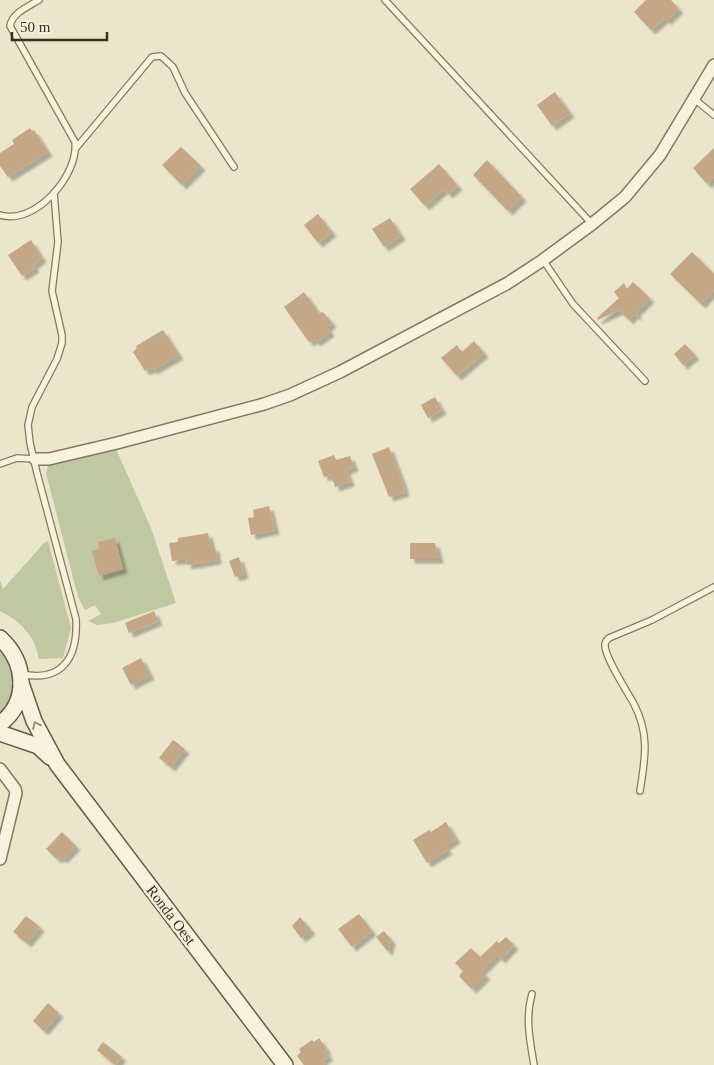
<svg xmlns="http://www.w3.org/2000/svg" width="714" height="1065" viewBox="0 0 714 1065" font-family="Georgia,serif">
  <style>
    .green { fill: #bfc8a0 }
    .building { fill: #c4a785; filter: url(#shadow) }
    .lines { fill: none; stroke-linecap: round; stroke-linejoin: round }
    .service-casing { stroke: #867961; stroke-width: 8 }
    .minor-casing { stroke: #867961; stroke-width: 14 }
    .secondary-casing { stroke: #685a44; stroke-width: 18 }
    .service { stroke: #f6f2de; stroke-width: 5.5 }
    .minor { stroke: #f6f2de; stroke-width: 11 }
    .secondary { stroke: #f6f2de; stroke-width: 15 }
    .oneway { stroke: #979180 }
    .labels { text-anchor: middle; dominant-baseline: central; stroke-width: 5; stroke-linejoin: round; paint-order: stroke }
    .street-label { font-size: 15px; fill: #383023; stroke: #f3efda }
  </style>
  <defs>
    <filter id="shadow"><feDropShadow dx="4.5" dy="4.5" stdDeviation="1" flood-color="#0004"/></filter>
  </defs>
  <rect width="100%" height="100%" fill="#ebe5cb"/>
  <g class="green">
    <path d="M 116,449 L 151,528 L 176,603 L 113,623 L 97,625 L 88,621 L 101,614 L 95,605 L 85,610 L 78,597 L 46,473 L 48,466 L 51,464 Z"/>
    <path d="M 48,541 L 71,628 L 63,658 L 39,659 C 35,636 21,621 0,611 L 0,580 L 3,589 L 45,542 Z"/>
    <path d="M 0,650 C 17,666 16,696 0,713 Z"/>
  </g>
  <g class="building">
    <path d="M 646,0 L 671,0 L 679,9 L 666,21 L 665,18 L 651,30 L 634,12 Z"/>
    <path d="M 555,92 L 570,113 L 552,126 L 537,105 Z"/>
    <path d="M 30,128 L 32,131 L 34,130 L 48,152 L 8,177 L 0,166 L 0,153 L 14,144 L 12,140 Z"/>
    <path d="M 181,147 L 201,166 L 182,185 L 162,165 Z"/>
    <path d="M 714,148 L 714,177 L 707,184 L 693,168 Z"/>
    <path d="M 487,160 L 522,197 L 508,211 L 473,175 Z"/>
    <path d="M 439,164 L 458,186 L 448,194 L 444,189 L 425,206 L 410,189 Z"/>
    <path d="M 318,214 L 332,232 L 318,243 L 304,225 Z"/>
    <path d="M 390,218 L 401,236 L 384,247 L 372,229 Z"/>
    <path d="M 31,240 L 42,258 L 33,265 L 35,268 L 22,276 L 8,255 Z"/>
    <path d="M 692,252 L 714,274 L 714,290 L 701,304 L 670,274 Z"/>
    <path d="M 633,282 L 650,298 L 636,312 L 638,317 L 634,314 L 629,320 L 619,310 L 598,320 L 597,318 L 619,298 L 614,292 L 624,283 L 627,289 Z"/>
    <path d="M 304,292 L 319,313 L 323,312 L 332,323 L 327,327 L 330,332 L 316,342 L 314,339 L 309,342 L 284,307 Z"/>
    <path d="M 163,330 L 179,355 L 153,370 L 151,368 L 145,371 L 133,352 L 137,348 L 136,346 Z"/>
    <path d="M 474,341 L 484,353 L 457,376 L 441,358 L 457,345 L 462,352 Z"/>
    <path d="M 685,344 L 695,355 L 683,365 L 674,354 Z"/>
    <path d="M 435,397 L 442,410 L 428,418 L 421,405 Z"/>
    <path d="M 389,447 L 404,487 L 403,487 L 405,492 L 389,497 L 372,454 Z"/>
    <path d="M 334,455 L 336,460 L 350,456 L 354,467 L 346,470 L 350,482 L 335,487 L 331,475 L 324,477 L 318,461 Z"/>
    <path d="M 269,506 L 275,530 L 251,535 L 248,518 L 254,517 L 253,510 Z"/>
    <path d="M 208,533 L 211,548 L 215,547 L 217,560 L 187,565 L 186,559 L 172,561 L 169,543 L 178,542 L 178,538 Z"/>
    <path d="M 115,538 L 123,569 L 99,576 L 92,551 L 99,549 L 98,542 Z"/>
    <path d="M 410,543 L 435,543 L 439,559 L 410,559 Z"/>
    <path d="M 239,557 L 244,574 L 235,577 L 229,561 Z"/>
    <path d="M 154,611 L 158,621 L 129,633 L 125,623 Z"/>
    <path d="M 141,658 L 150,675 L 131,685 L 122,668 Z"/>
    <path d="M 173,740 L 185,749 L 171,767 L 159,758 Z"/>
    <path d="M 446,822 L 456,839 L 445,846 L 448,850 L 427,863 L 413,840 L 429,830 L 431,832 Z"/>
    <path d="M 62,832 L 76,846 L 63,859 L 60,857 L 57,859 L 46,849 Z"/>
    <path d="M 359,914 L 372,931 L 352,947 L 338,929 Z"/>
    <path d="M 26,916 L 40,927 L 27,943 L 13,932 Z"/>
    <path d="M 300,917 L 311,930 L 301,938 L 292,926 Z"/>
    <path d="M 384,931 L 391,940 L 388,952 L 376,937 Z"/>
    <path d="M 506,937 L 514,945 L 501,959 L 497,955 L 481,971 L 486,975 L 472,989 L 459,976 L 463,971 L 455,963 L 471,948 L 480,957 L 497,941 L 499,943 Z"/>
    <path d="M 48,1003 L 59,1013 L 44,1031 L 33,1021 Z"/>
    <path d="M 319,1038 L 327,1050 L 325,1051 L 329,1056 L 322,1061 L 325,1065 L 304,1065 L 297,1056 L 301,1052 L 299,1049 L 312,1040 L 314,1042 Z"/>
    <path d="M 103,1042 L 122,1057 L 115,1065 L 97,1050 Z"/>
  </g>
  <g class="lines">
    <defs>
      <g id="service">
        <path d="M 385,0 L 592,224"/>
        <path d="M 693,98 L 714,115"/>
        <path d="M 76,148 L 152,57 L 161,56 L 173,67 L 185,93 L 234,167"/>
        <path d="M 0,215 C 35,226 79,175 75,142 L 10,26 C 12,13 28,7 39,0"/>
        <path d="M 543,260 L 573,304 L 645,381"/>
        <path d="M 0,464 L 17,458 L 35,459"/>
        <path d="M 22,674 C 63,683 78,656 76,619 L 37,473 L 30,443 L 28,425 L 32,407 L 57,359 L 62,343 L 62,335 L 52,291 L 58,242 L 54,193"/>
        <path d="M 640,791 C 645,759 650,735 634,704 C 628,693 604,656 605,645 C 605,641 606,641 609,638 L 652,620 L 714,587"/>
        <path d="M 532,994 C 525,1018 530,1041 534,1065"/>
      </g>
      <g id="minor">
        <path d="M 35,459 L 49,459 L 117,443 L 264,404 L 290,395 L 340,372 L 508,283 L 543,260 L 592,224 L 625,197 L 660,155 L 714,65"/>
        <path d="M 0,769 L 15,789 L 16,793 L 0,859"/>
      </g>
      <g id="secondary">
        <path d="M 0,638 C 26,662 30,701 0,724"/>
        <path d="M 21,683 L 34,721 L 57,764 L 285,1065"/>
        <path d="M 0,733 L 38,746 L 50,757"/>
      </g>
    </defs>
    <use href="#service" class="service-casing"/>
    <use href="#minor" class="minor-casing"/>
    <use href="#secondary" class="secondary-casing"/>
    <use href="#service" class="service"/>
    <use href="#minor" class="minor"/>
    <use href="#secondary" class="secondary"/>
  </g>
  <defs><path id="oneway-chevron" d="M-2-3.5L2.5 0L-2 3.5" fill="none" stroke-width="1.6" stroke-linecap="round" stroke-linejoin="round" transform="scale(1.25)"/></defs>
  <use class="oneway" href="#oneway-chevron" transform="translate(36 725) rotate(-115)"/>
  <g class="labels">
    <g class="street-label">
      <text transform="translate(171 915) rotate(53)">Ronda Oest</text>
    </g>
  </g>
  <path d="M12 32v8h95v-8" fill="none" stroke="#383023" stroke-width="2.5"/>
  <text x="20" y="32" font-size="15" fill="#383023" stroke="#f3efda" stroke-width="4" paint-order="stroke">50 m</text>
</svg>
